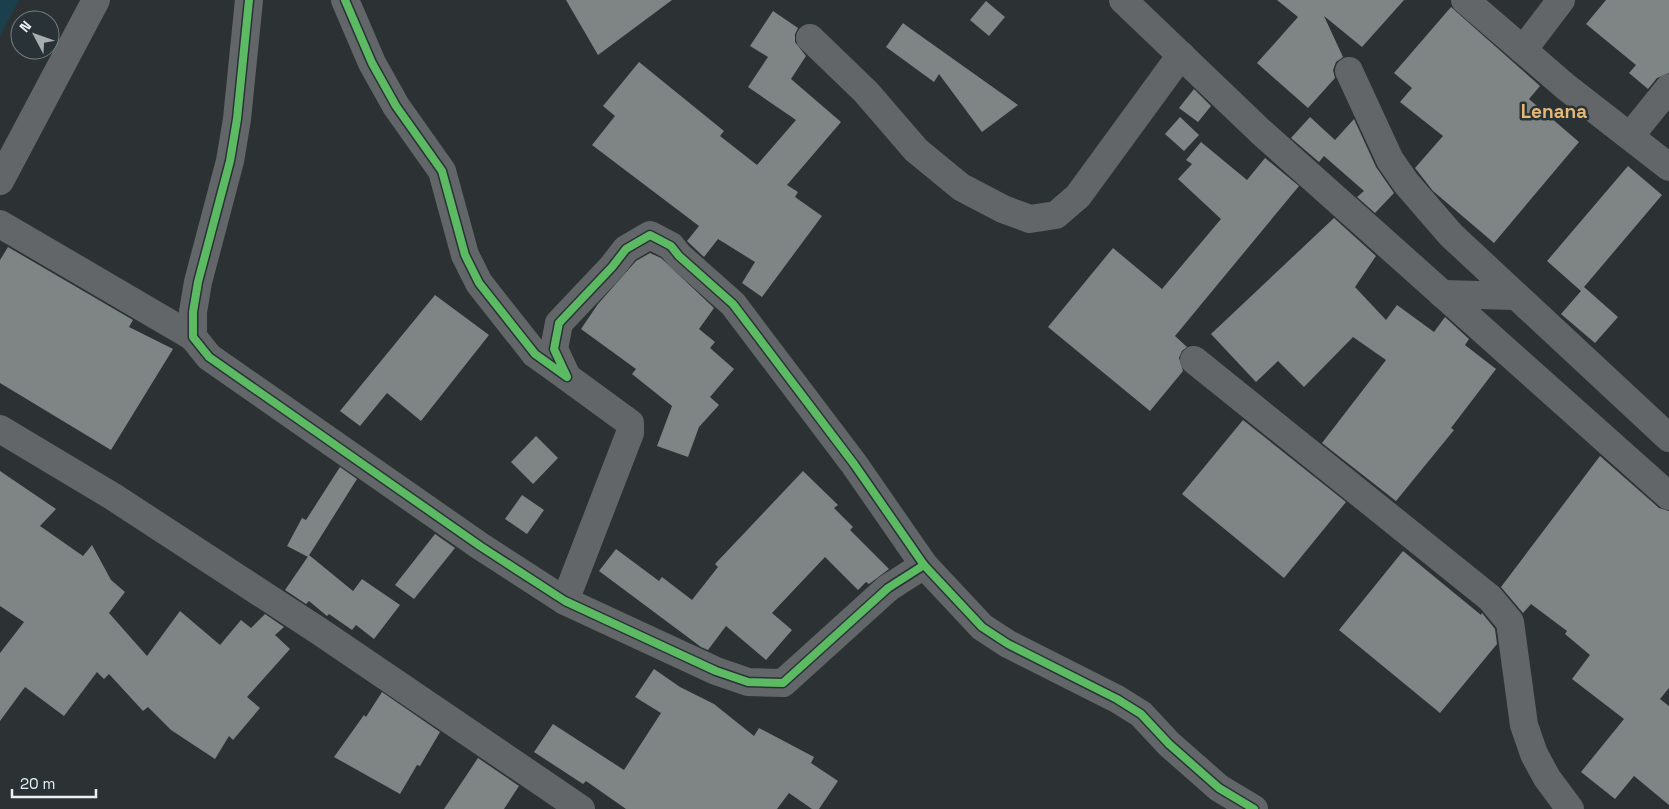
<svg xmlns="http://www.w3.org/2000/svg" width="1669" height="809" viewBox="0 0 1669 809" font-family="'Space Grotesk',sans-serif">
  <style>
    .green { fill: #1c3f4d }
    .building { fill: #7f8485 }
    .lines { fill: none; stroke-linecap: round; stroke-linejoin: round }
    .minor { stroke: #626668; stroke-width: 28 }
    .cycleway-casing { stroke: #293337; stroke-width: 11 }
    .cycleway { stroke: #5cba63; stroke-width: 8 }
    .labels { text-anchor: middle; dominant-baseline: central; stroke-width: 5; stroke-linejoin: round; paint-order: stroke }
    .quarter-label { font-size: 19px; font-weight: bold; fill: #e5b975; stroke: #293337 }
  </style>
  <rect width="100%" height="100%" fill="#2c3234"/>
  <path class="green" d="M 0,0 L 19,0 L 0,36 Z"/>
  <g class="building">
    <path d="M 566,0 L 672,0 L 598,55 Z"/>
    <path d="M 1277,0 L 1404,0 L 1362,47 L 1324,16 L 1343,57 L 1336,62 L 1333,70 L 1335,78 L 1308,108 L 1257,63 L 1298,17 Z"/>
    <path d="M 1606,0 L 1669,0 L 1669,73 L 1657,78 L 1648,89 L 1629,73 L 1636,65 L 1586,24 Z"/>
    <path d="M 986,1 L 1005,17 L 989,36 L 970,20 Z"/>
    <path d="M 1451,7 L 1540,86 L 1529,99 L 1579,142 L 1494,243 L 1433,191 L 1415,168 L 1443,136 L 1400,102 L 1412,88 L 1394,73 Z"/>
    <path d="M 773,11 L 798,28 L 795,34 L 795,42 L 806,56 L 791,79 L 841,122 L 787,185 L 798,192 L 795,197 L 822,216 L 762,297 L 742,283 L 755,262 L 718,239 L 704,257 L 687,241 L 699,226 L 592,145 L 615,116 L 603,106 L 639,62 L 724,131 L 720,136 L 757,165 L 796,120 L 748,87 L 768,57 L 750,46 Z"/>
    <path d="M 903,23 L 911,29 L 1018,105 L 982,132 L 939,74 L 934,82 L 886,47 Z"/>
    <path d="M 1194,89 L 1211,106 L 1198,122 L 1179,108 Z"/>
    <path d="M 1180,117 L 1199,135 L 1184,151 L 1165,134 Z"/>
    <path d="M 1310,117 L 1335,140 L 1354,119 L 1376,167 L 1394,193 L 1375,213 L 1357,197 L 1364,191 L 1324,156 L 1319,162 L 1291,138 Z"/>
    <path d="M 1201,142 L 1247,180 L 1265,158 L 1299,186 L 1175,336 L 1187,347 L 1182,351 L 1179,358 L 1183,371 L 1150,411 L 1048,327 L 1113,248 L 1162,289 L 1221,219 L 1178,179 L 1192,164 L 1186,160 Z"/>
    <path d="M 1628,166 L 1662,195 L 1584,287 L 1618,317 L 1595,343 L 1561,314 L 1581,291 L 1547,261 Z"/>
    <path d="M 1334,218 L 1376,256 L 1355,287 L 1386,320 L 1397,305 L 1434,332 L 1445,317 L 1469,339 L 1465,345 L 1496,369 L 1451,428 L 1454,430 L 1396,501 L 1322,443 L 1386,360 L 1353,337 L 1304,387 L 1278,361 L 1256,382 L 1211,334 Z"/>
    <path d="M 8,247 L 133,320 L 129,327 L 173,349 L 111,450 L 0,383 L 0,260 Z"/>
    <path d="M 650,253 L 661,258 L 714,308 L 699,329 L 715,342 L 710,348 L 734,369 L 710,397 L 719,405 L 699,427 L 688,457 L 657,446 L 672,406 L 632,374 L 636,369 L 581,329 L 598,304 L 636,261 Z"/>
    <path d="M 435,295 L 489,335 L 421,421 L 387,393 L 360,426 L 340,411 Z"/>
    <path d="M 1243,420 L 1346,502 L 1284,578 L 1182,494 Z"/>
    <path d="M 536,436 L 558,458 L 533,484 L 511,462 Z"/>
    <path d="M 1600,456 L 1659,508 L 1669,511 L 1669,688 L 1660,699 L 1669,706 L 1669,805 L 1634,776 L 1615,799 L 1581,772 L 1624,719 L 1572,679 L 1590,655 L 1565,634 L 1567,631 L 1531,604 L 1523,613 L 1501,587 Z"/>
    <path d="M 340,467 L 357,479 L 308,557 L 287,546 L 302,518 L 306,520 Z"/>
    <path d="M 0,471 L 56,509 L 40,526 L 83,556 L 92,545 L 111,580 L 125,592 L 109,613 L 147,656 L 180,611 L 220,645 L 241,620 L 251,628 L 265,614 L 284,627 L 275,635 L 290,649 L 247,697 L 260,708 L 233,740 L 229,736 L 215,759 L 171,730 L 148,707 L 143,711 L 109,674 L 104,679 L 97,672 L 64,716 L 25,687 L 0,721 L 0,653 L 24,622 L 0,606 Z"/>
    <path d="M 803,471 L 838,505 L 834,508 L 853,527 L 850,530 L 889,569 L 869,584 L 866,582 L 858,590 L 825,557 L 772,613 L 792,630 L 766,660 L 726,626 L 708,650 L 701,647 L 599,571 L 616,549 L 659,581 L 662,577 L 692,600 L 718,567 L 715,564 Z"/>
    <path d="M 522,495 L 544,510 L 527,534 L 505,519 Z"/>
    <path d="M 435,534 L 455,548 L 414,599 L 395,585 Z"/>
    <path d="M 1403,551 L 1481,615 L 1482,613 L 1495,629 L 1497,644 L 1440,713 L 1339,630 Z"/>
    <path d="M 309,555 L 353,591 L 362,579 L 400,605 L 374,639 L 356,625 L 352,630 L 329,614 L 327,616 L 309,601 L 306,604 L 285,590 Z"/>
    <path d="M 654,669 L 680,687 L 714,704 L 754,736 L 759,728 L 814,757 L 811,763 L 838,781 L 819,809 L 812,809 L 789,793 L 777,809 L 626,809 L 586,781 L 583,784 L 534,752 L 553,724 L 624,770 L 661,713 L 635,697 Z"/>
    <path d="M 382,692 L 440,732 L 420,766 L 417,765 L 400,794 L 334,757 L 364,715 L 366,717 Z"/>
    <path d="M 478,758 L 519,786 L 504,809 L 444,809 Z"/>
  </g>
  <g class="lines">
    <g class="minor">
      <path d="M 249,0 L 237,119 L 230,161 L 198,282 L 193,312 L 193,337 L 209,357 L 480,546 L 565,601 L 716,671 L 748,682 L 783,683 L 888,588 L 924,565 L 982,627 L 1008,644 L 1117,699 L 1141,714 L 1169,744 L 1219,788 L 1254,809"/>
      <path d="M 345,0 L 372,63 L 396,106 L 442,171 L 465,255 L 479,283 L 535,354 L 567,377 L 554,349 L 559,323 L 612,267 L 626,249 L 650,235 L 671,246 L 679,256 L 733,304 L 854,464 L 924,565"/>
      <path d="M 1123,0 L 1261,132 L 1669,496"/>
      <path d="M 1465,0 L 1566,87 L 1669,167"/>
      <path d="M 810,38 L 866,92 L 916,150 L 961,187 L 1003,209 L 1030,219 L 1056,215 L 1078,196 L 1181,55"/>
      <path d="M 1523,50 L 1561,0"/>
      <path d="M 1349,71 L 1390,160 L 1406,183 L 1451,235 L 1669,438"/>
      <path d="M 1630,136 L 1669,88"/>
      <path d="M 0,181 L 96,0"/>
      <path d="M 0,224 L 193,337"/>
      <path d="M 1442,294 L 1515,296"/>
      <path d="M 1194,360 L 1490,598 L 1510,622 L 1524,725 L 1534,754 L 1547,778 L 1570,809"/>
      <path d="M 0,429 L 112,496 L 319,631 L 581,809"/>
      <path d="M 565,601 L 630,433 L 630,423 L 567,377"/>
    </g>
    <defs>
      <g id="cycleway">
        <path d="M 249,0 L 237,119 L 230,161 L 198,282 L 193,312 L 193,337 L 209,357 L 480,546 L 565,601 L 716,671 L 748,682 L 783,683 L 888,588 L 924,565 L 982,627 L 1008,644 L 1117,699 L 1141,714 L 1169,744 L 1219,788 L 1254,809"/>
        <path d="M 345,0 L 372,63 L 396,106 L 442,171 L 465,255 L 479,283 L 535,354 L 567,377 L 554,349 L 559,323 L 612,267 L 626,249 L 650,235 L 671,246 L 679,256 L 733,304 L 854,464 L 924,565"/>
      </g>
    </defs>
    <use href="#cycleway" class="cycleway-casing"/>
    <use href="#cycleway" class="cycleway"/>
  </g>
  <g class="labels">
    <g class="quarter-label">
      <text x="1554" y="111">Lenana</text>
    </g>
  </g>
  <g transform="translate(35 35) rotate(311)"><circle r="24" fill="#293337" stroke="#767f82"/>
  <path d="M0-4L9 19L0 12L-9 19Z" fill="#a8aeb0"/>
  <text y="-8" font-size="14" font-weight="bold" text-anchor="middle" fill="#eaf0f3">N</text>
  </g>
  <path d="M12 789v8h84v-8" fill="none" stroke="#eaf0f3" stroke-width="2.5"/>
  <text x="20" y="789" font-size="15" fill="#eaf0f3" stroke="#293337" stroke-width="4" paint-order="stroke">20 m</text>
</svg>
